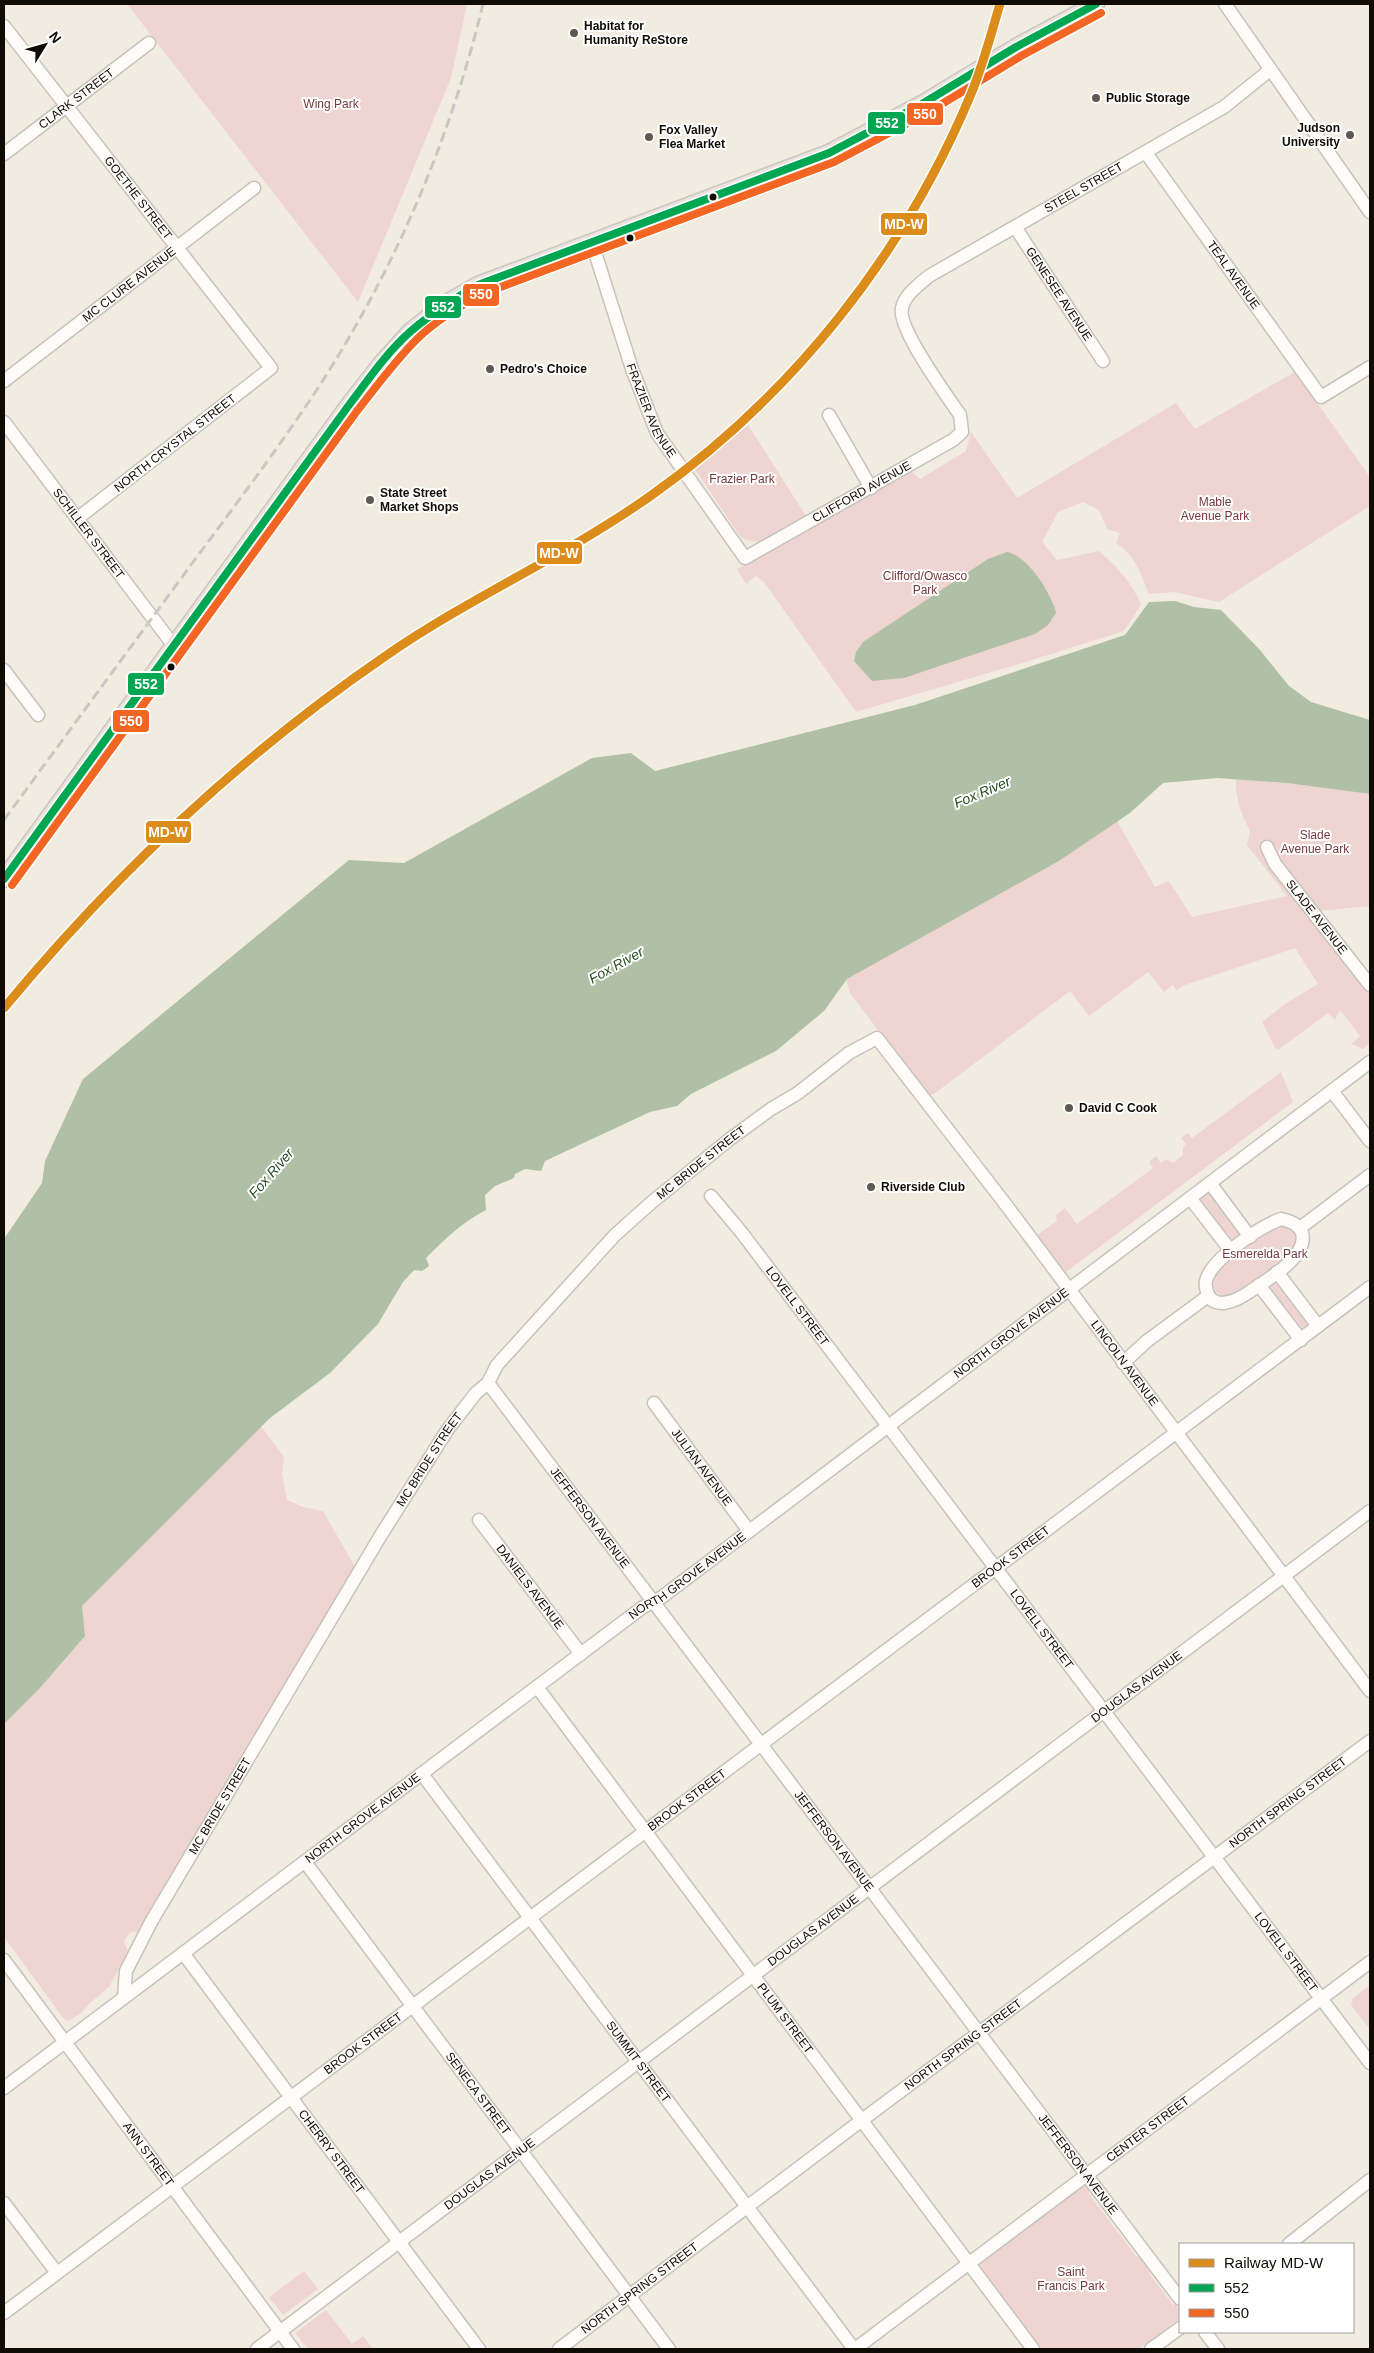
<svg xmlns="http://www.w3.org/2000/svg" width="1374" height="2353" viewBox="0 0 1374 2353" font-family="Arial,sans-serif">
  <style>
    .green { fill: #efd5d1 }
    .water { fill: #b0c0a7 }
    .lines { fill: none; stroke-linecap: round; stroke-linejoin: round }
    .minor-casing { stroke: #c7c2bb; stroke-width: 15 }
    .major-casing { stroke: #cac7c2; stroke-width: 19 }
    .minor { stroke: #fdfcfa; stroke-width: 12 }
    .major { stroke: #ebe2dc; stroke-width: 16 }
    .rail { stroke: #c9c7c4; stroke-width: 3; stroke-dasharray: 10 5; stroke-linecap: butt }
    .bus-1-casing { stroke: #fff; stroke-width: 11 }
    .bus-2-casing { stroke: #fff; stroke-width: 11 }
    .bus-1 { stroke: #00a651; stroke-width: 8 }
    .bus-2 { stroke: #f26522; stroke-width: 8 }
    .rail-1-casing { stroke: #fff; stroke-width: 12 }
    .rail-1 { stroke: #db8c1a; stroke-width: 9 }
    .poi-dot { fill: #5e5a52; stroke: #fff; stroke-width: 2 }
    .bus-dot { fill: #0f0c06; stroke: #fff; stroke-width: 2 }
    .labels { text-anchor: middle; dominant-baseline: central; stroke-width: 4; stroke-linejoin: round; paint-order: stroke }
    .poi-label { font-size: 12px; font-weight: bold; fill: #0f0c06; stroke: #fff; text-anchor: start }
    .street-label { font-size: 12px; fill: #0f0c06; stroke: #fff }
    .park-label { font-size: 12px; fill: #75393e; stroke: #fff }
    .water-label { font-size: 14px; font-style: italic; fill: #274d20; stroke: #fff }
    .line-badge { stroke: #fff; stroke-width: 2 }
    .badge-label { font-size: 14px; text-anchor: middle; font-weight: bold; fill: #fff }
  </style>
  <rect width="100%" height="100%" fill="#f1ebe0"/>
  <g class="green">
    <path d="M 127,4 L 467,4 L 451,78 L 358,302 Z"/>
    <path d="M 1295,372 L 1370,477 L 1370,506 L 1219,602 L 1174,592 L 1149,594 C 1139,571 1138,559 1116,543 L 1120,533 L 1107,529 L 1099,510 L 1083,502 L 1058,512 L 1042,542 L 1057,560 L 1099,551 C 1116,566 1133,583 1141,605 L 1124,631 L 1029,661 L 856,712 L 764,582 L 756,576 L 746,584 L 737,569 L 912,472 L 920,479 L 966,451 L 971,432 L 1017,498 L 1176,403 L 1195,429 Z"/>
    <path d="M 748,425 L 808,519 L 759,542 L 746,540 L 740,536 L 694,468 Z"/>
    <path d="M 1236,779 L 1287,783 L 1370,794 L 1370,906 L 1307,912 L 1370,995 L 1370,1043 L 1363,1049 L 1351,1044 L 1360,1036 L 1340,1010 L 1335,1020 L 1328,1013 L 1278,1050 L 1275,1048 L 1262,1022 L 1285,1004 L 1318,984 L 1295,948 L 1185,985 L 1176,990 L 1173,985 L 1164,992 L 1148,972 L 1089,1016 L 1070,991 L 934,1094 L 928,1096 L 850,993 L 846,979 L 1059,861 L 1117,821 L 1155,887 L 1169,881 L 1192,917 L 1287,896 L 1247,845 L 1250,831 C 1241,814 1235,798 1236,779 Z"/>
    <path d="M 1281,1072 L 1293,1102 L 1066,1272 L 1037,1235 L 1057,1221 L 1056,1215 L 1065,1208 L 1077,1224 L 1153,1168 L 1149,1162 L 1156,1156 L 1161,1163 L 1166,1159 L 1173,1163 L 1183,1155 L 1183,1147 L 1186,1144 L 1181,1138 L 1188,1133 L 1192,1138 Z"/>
    <path d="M 1211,1192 L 1242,1233 L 1233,1242 L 1230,1241 L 1201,1201 L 1201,1198 Z"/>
    <path d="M 1282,1225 C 1328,1244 1245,1291 1225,1297 L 1214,1291 C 1213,1287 1211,1284 1212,1279 C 1218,1262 1265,1228 1282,1225 Z"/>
    <path d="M 1274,1281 L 1278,1281 L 1309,1323 L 1300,1331 L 1267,1289 L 1268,1284 Z"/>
    <path d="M 261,1426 L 284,1457 L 282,1474 L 287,1500 L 303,1507 L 323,1511 L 355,1567 L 201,1829 L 138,1931 L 129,1933 L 124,1941 L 128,1952 L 109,1987 L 89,2004 L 80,2014 L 69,2021 L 64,2019 L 4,1937 L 4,1724 L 40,1688 L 85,1636 L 81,1607 Z"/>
    <path d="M 1370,1985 L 1370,2027 L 1367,2026 L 1351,2005 L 1353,1998 Z"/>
    <path d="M 1085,2184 L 1090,2190 L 1088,2193 L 1136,2256 L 1139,2256 L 1151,2271 L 1149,2273 L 1173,2305 L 1176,2305 L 1180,2311 L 1180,2318 L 1139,2349 L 1041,2349 L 979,2265 Z"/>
    <path d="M 304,2271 L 318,2289 L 283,2315 L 269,2297 Z"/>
    <path d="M 326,2310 L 352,2344 L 363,2336 L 373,2349 L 308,2349 L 295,2333 Z"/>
  </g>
  <g class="water">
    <path d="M 1007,552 C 1028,556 1051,593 1056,613 L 1048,625 L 1035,634 L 904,678 L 872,681 L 854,661 L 856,652 L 863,642 L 988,559 Z"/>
    <path d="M 1175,601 L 1194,607 L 1221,610 L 1260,650 L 1289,686 L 1311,702 L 1370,720 L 1370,794 L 1287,783 L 1218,778 L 1163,783 L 1130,813 L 1059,861 L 847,979 L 824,1011 L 776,1051 L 691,1094 L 677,1106 L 650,1112 L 545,1161 L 541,1171 L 525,1169 L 515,1174 L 514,1178 L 495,1186 L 485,1195 L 486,1210 C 462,1222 445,1239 426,1258 L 429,1266 L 422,1271 L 414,1270 L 403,1282 L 378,1324 L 330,1373 L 270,1418 L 82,1606 L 85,1636 L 40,1688 L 4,1724 L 4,1239 L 42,1183 L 45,1161 L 83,1079 L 349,860 L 404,863 L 592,758 L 631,753 L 655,771 L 915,705 L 1125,635 L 1149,602 Z"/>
  </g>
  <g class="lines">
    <defs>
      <g id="minor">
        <path d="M 1225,4 L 1370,212"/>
        <path id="s1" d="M 4,26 L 271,368 L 78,518"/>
        <path id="s2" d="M 1146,153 L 1321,397 L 1370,367"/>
        <path id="s3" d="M 4,154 L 149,43"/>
        <path id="s4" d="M 1015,227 L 1103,361"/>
        <path id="s5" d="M 592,243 L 632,369 L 657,433 L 745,558 L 953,440 L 962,432 L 960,415 C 947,396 897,328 902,308 C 905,294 919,285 929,276 L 1224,107 L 1270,70"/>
        <path id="s6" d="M 4,381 L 254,188"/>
        <path d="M 829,415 L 871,488"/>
        <path id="s7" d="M 4,422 L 174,646"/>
        <path d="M 4,670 L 38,715"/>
        <path id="s8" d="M 1267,847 L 1275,864 L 1370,985"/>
        <path d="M 1332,1091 L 1370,1141"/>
        <path d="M 1210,1183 L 1250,1237"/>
        <path id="s9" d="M 711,1196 L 742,1233 L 1370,2063"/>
        <path d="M 1190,1198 L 1231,1251"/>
        <path d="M 1281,1219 C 1290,1221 1299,1224 1302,1233 C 1309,1257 1265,1281 1249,1292 C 1238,1300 1213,1312 1207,1292 C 1206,1288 1205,1285 1206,1281 C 1211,1259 1261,1226 1281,1219 Z"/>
        <path d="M 1300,1228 L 1370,1175"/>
        <path d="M 1277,1272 L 1318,1326"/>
        <path d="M 1259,1285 L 1301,1340"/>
        <path d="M 1123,1363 L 1147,1341 L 1208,1296"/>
        <path id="s10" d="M 488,1383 L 1180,2299"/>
        <path id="s11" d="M 654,1403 L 749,1531"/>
        <path id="s12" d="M 479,1520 L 581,1654"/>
        <path id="s13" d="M 537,1687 L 1033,2349"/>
        <path id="s14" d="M 422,1774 L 854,2349"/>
        <path id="s15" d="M 305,1862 L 669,2349"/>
        <path id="s16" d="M 183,1953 L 479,2349"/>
        <path id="s17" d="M 4,1960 L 293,2349"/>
        <path id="s18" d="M 124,1997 L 126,1971 L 151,1922 L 381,1535 L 448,1429 L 476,1393 L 488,1383 L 497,1365 L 615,1235 L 652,1202 L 730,1139 L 771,1109 L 798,1093 L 849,1053 L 877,1038 L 1003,1201 L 1370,1691"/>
        <path id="s19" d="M 4,2088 L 643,1607 L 662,1597 L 1370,1062"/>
        <path d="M 4,2203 L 57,2273"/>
        <path d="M 1289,2244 L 1370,2180"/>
        <path id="s20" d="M 4,2313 L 1370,1287"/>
        <path d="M 1205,2332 L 1218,2349"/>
        <path id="s21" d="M 257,2349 L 1370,1511"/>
        <path id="s22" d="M 559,2349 L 862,2120 L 1370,1741"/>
        <path id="s23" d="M 855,2349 L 1370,1962"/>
        <path d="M 1151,2349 L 1180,2328"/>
      </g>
      <path id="major" d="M 4,879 L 349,405 L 381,364 L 410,332 L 445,304 L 478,285 L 829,153 L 922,104 L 1016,47 L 1096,4"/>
    </defs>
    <use href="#minor" class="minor-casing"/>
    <use href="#major" class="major-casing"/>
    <use href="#minor" class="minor"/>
    <use href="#major" class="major"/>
    <path class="rail" d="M 4,820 C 61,742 119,663 177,584 C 223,521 271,459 314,394 C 392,276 450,141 483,4"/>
    <defs>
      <path id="bus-1" d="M 4,879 L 349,405 C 368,380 387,352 411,331 C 432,313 454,299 478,285 L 829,153 L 922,104 L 1016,47 L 1096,4"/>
      <path id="bus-2" d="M 12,885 L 357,411 C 376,387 394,362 416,340 C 435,321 459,307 482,294 L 834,162 L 927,113 L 1021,56 L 1101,13"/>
    </defs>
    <use href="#bus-1" class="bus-1-casing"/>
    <use href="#bus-2" class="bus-2-casing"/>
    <use href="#bus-1" class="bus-1"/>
    <use href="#bus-2" class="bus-2"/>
    <defs>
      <path id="rail-1" d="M 4,1008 C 116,873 242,754 387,655 C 471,597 565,556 649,497 C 792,396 904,255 971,94 C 983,65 991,34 1000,4"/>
    </defs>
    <use href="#rail-1" class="rail-1-casing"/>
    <use href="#rail-1" class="rail-1"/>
  </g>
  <g class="poi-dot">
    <circle cx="574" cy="33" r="5"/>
    <circle cx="1096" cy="98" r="5"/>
    <circle cx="1350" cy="135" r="5"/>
    <circle cx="649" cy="137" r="5"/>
    <circle cx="490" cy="369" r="5"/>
    <circle cx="370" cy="500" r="5"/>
    <circle cx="1069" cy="1108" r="5"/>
    <circle cx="871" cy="1187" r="5"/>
  </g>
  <g class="bus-dot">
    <circle cx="713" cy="197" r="4.5"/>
    <circle cx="630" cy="238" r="4.5"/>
    <circle cx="171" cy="667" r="4.5"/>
  </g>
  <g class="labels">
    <g class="poi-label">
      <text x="584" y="26">Habitat for<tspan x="584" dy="14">Humanity ReStore</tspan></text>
      <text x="1106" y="98">Public Storage</text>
      <text x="1340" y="128" text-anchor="end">Judson<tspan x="1340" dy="14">University</tspan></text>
      <text x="659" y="130">Fox Valley<tspan x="659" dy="14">Flea Market</tspan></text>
      <text x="500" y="369">Pedro's Choice</text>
      <text x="380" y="493">State Street<tspan x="380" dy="14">Market Shops</tspan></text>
      <text x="1079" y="1108">David C Cook</text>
      <text x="881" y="1187">Riverside Club</text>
    </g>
    <g class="street-label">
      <text stroke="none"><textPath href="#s3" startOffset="91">CLARK STREET</textPath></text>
      <text stroke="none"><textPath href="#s5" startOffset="966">STEEL STREET</textPath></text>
      <text stroke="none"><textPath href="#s1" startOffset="218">GOETHE STREET</textPath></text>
      <text stroke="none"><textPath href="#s2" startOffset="150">TEAL AVENUE</textPath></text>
      <text stroke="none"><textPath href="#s6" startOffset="158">MC CLURE AVENUE</textPath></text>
      <text stroke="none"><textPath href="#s4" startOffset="80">GENESEE AVENUE</textPath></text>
      <text stroke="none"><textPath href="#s5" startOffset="178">FRAZIER AVENUE</textPath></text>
      <text transform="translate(175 443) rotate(-38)">NORTH CRYSTAL STREET</text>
      <text stroke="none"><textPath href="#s5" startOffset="488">CLIFFORD AVENUE</textPath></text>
      <text stroke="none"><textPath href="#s7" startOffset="140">SCHILLER STREET</textPath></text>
      <text stroke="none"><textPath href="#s8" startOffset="86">SLADE AVENUE</textPath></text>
      <text stroke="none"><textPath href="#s18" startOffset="1026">MC BRIDE STREET</textPath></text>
      <text stroke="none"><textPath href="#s9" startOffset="140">LOVELL STREET</textPath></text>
      <text stroke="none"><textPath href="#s19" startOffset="1259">NORTH GROVE AVENUE</textPath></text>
      <text stroke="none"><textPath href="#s18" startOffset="1651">LINCOLN AVENUE</textPath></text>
      <text stroke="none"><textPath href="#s18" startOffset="621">MC BRIDE STREET</textPath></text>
      <text stroke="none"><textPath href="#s11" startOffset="80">JULIAN AVENUE</textPath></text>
      <text stroke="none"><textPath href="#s10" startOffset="169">JEFFERSON AVENUE</textPath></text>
      <text stroke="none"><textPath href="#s20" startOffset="1259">BROOK STREET</textPath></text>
      <text stroke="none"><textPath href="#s19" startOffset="854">NORTH GROVE AVENUE</textPath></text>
      <text stroke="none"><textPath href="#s12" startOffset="84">DANIELS AVENUE</textPath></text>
      <text stroke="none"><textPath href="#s9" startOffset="545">LOVELL STREET</textPath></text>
      <text stroke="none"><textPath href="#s21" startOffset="1101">DOUGLAS AVENUE</textPath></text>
      <text stroke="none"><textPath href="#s20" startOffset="854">BROOK STREET</textPath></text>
      <text stroke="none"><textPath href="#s22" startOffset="911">NORTH SPRING STREET</textPath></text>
      <text stroke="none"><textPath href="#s18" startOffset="216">MC BRIDE STREET</textPath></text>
      <text stroke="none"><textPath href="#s19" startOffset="449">NORTH GROVE AVENUE</textPath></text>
      <text stroke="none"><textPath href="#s10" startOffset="574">JEFFERSON AVENUE</textPath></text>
      <text stroke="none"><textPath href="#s21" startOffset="696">DOUGLAS AVENUE</textPath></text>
      <text stroke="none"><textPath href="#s9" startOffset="950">LOVELL STREET</textPath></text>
      <text stroke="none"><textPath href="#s13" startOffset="414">PLUM STREET</textPath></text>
      <text stroke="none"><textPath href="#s20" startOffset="449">BROOK STREET</textPath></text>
      <text stroke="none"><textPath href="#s22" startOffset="506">NORTH SPRING STREET</textPath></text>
      <text stroke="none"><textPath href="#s14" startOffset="360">SUMMIT STREET</textPath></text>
      <text stroke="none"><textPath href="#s15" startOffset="289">SENECA STREET</textPath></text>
      <text stroke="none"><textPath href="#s23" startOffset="366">CENTER STREET</textPath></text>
      <text stroke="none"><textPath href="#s16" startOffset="248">CHERRY STREET</textPath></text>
      <text stroke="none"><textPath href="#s17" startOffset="242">ANN STREET</textPath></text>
      <text stroke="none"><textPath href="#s10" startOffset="979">JEFFERSON AVENUE</textPath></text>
      <text stroke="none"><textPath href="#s21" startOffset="291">DOUGLAS AVENUE</textPath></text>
      <text stroke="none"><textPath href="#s22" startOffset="101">NORTH SPRING STREET</textPath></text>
    </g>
    <g class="park-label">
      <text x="331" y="104">Wing Park</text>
      <text x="742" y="479">Frazier Park</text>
      <text x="1215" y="502">Mable<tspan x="1215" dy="14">Avenue Park</tspan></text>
      <text x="925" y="576">Clifford/Owasco<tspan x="925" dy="14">Park</tspan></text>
      <text x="1315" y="835">Slade<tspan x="1315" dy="14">Avenue Park</tspan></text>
      <text x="1265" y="1254">Esmerelda Park</text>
      <text x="1071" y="2272">Saint<tspan x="1071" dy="14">Francis Park</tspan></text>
    </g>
    <g class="water-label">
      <text transform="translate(982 792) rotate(-23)">Fox River</text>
      <text transform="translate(616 965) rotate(-29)">Fox River</text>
      <text transform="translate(271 1173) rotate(-49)">Fox River</text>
    </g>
  </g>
  <g class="line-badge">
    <rect x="906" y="102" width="38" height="24" rx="5" fill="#f26522"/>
    <rect x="867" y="111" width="39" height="24" rx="5" fill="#00a651"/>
    <rect x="880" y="212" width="48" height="24" rx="5" fill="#db8c1a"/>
    <rect x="462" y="283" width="38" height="24" rx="5" fill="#f26522"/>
    <rect x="424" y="295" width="38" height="24" rx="5" fill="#00a651"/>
    <rect x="536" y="541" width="47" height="24" rx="5" fill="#db8c1a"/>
    <rect x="127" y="672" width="38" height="24" rx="5" fill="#00a651"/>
    <rect x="112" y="709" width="38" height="24" rx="5" fill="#f26522"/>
    <rect x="145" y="820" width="47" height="24" rx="5" fill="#db8c1a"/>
  </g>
  <g class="badge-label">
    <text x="925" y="119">550</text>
    <text x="887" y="128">552</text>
    <text x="904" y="229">MD-W</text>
    <text x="481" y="299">550</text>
    <text x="443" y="312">552</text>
    <text x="559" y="558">MD-W</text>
    <text x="146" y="689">552</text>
    <text x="131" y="726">550</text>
    <text x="168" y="837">MD-W</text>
  </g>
  <rect width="1374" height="2353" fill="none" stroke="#0f0c06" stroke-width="10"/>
  <rect x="1179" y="2243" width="175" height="90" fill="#ffffff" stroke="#9f9e9b"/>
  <rect x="1189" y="2259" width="25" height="8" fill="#db8c1a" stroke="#9f9e9b"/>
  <text x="1224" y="2268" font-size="15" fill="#0f0c06">Railway MD-W</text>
  <rect x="1189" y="2284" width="25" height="8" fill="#00a651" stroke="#9f9e9b"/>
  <text x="1224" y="2293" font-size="15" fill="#0f0c06">552</text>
  <rect x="1189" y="2309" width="25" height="8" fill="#f26522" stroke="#9f9e9b"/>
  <text x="1224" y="2318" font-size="15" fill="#0f0c06">550</text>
  <g transform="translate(45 45) rotate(53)" stroke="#ffffff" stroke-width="4" paint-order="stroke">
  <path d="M0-4L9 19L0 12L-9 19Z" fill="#0f0c06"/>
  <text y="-8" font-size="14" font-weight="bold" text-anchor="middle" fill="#0f0c06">N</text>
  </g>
</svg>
